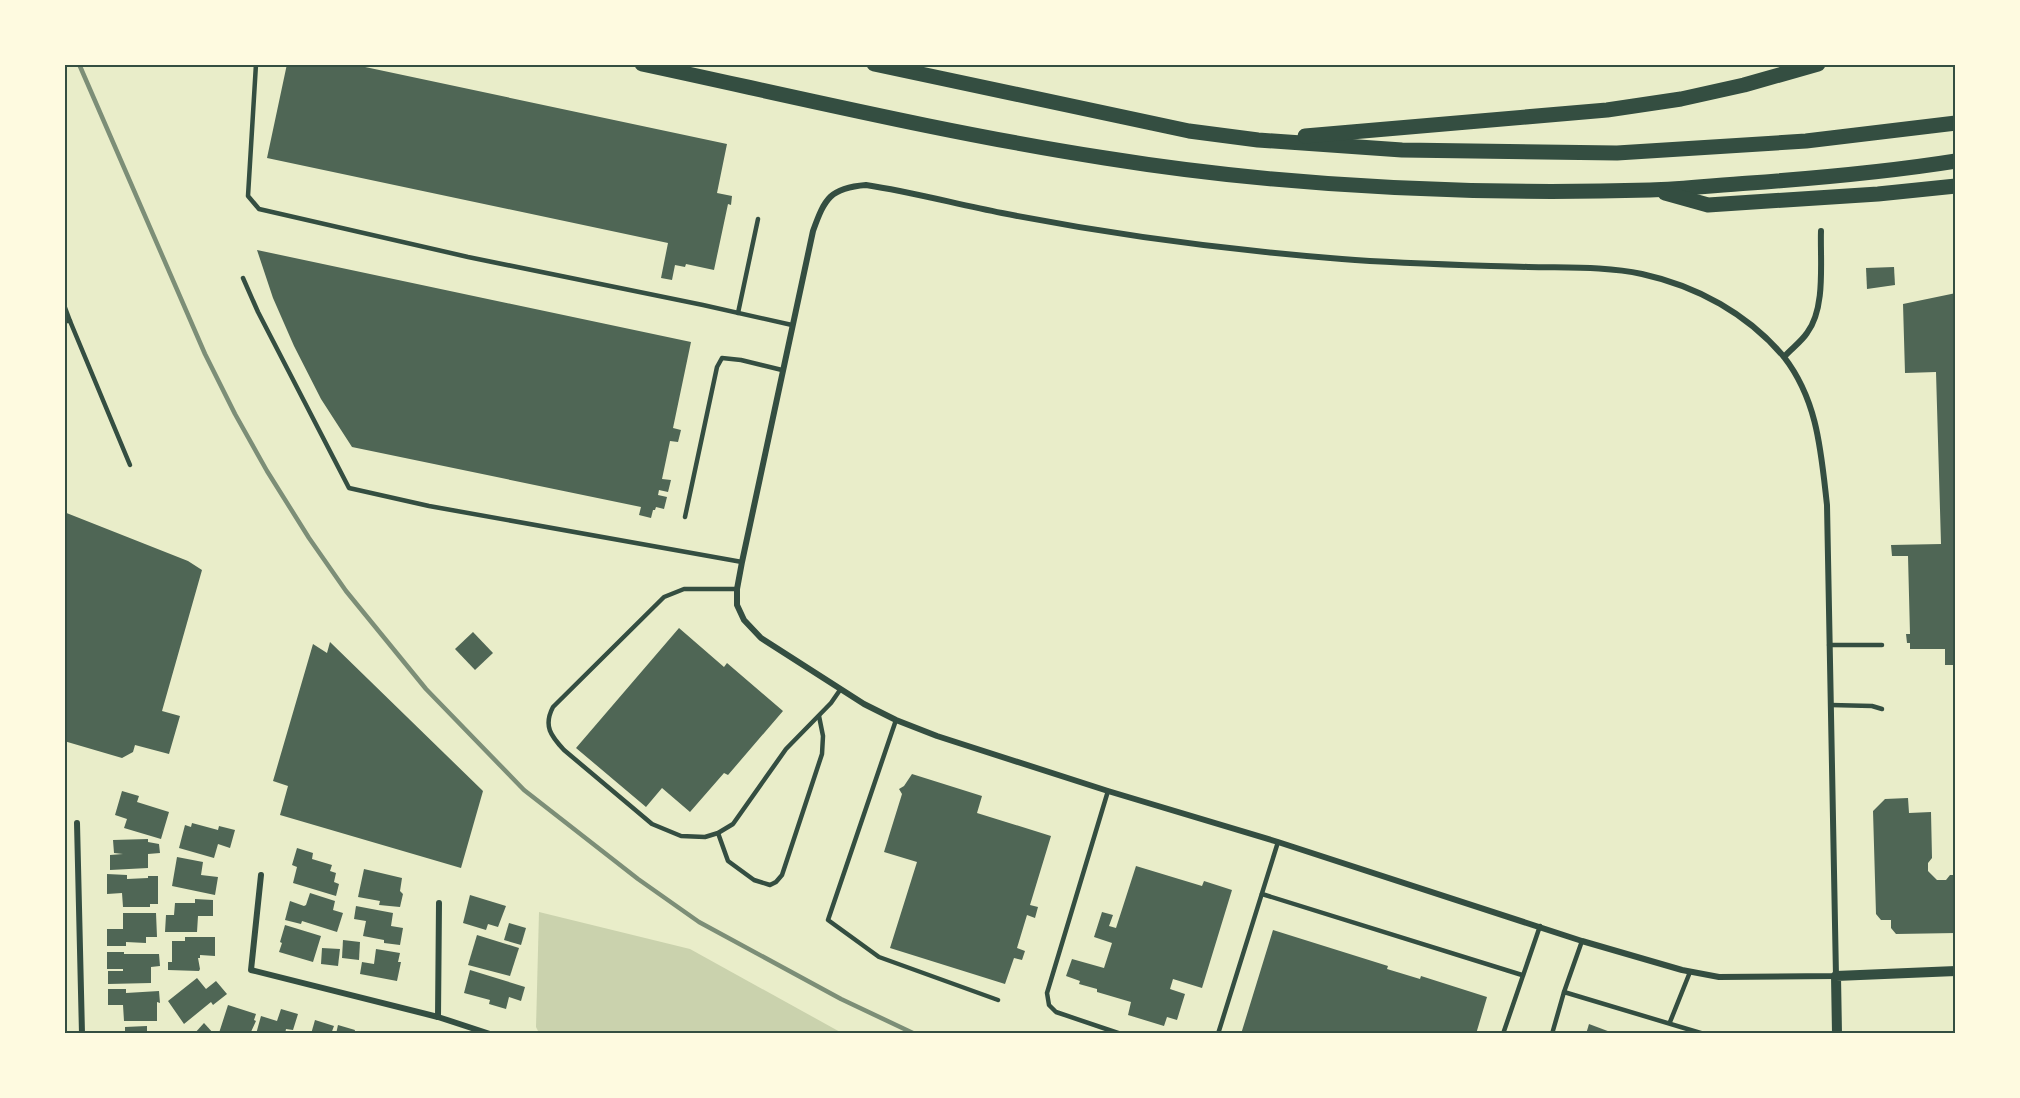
<svg xmlns="http://www.w3.org/2000/svg" width="2020" height="1098" viewBox="0 0 2020 1098" font-family="'Fira Sans Condensed',sans-serif">
  <style>
    .green { fill: #cad2ad }
    .building { fill: #4f6655 }
    .lines { fill: none; stroke-linecap: round; stroke-linejoin: round }
    .service { stroke: #344e41; stroke-width: 4.5 }
    .minor { stroke: #344e41; stroke-width: 6 }
    .tertiary { stroke: #344e41; stroke-width: 10 }
    .motorway { stroke: #344e41; stroke-width: 15 }
    .rail { stroke: #7c8e77; stroke-width: 4.5 }
    .neatline { fill: none; stroke: #344e41; stroke-width: 2 }
  </style>
  <rect width="100%" height="100%" fill="#e9edc9"/>
  <path class="green" d="M 539,912 L 690,949 L 842,1033 L 539,1033 L 536,1027 Z"/>
  <g class="building">
    <path d="M 287,64 L 351,64 L 727,144 L 717,193 L 732,196 L 731,205 L 728,204 L 714,270 L 686,264 L 685,267 L 675,265 L 672,280 L 661,278 L 668,243 L 267,158 Z"/>
    <path d="M 257,250 L 691,342 L 673,428 L 681,430 L 678,442 L 670,441 L 662,479 L 671,480 L 668,492 L 659,490 L 658,495 L 667,497 L 664,509 L 656,507 L 655,510 L 653,510 L 651,518 L 639,515 L 641,507 L 352,447 L 321,399 L 294,346 L 273,298 Z"/>
    <path d="M 1894,267 L 1895,285 L 1867,289 L 1866,268 Z"/>
    <path d="M 1956,293 L 1956,665 L 1945,665 L 1945,649 L 1910,649 L 1910,643 L 1907,643 L 1906,634 L 1910,634 L 1908,556 L 1892,556 L 1891,545 L 1941,544 L 1936,372 L 1905,373 L 1903,304 Z"/>
    <path d="M 64,512 L 188,561 L 202,570 L 162,711 L 180,716 L 169,754 L 135,745 L 133,752 L 122,758 L 64,741 Z"/>
    <path d="M 679,628 L 724,667 L 727,663 L 783,711 L 728,775 L 724,773 L 690,812 L 662,788 L 646,807 L 576,748 Z"/>
    <path d="M 473,632 L 493,653 L 475,670 L 455,649 Z"/>
    <path d="M 330,642 L 483,791 L 461,868 L 280,815 L 288,786 L 273,781 L 313,644 L 327,653 Z"/>
    <path d="M 912,774 L 982,796 L 977,813 L 1051,836 L 1030,905 L 1038,907 L 1035,918 L 1027,915 L 1017,948 L 1025,951 L 1022,960 L 1014,958 L 1005,984 L 890,948 L 917,862 L 884,852 L 902,794 L 899,789 L 904,786 Z"/>
    <path d="M 122,791 L 139,796 L 137,802 L 169,812 L 161,839 L 124,828 L 127,819 L 115,815 Z"/>
    <path d="M 1908,798 L 1909,813 L 1931,812 L 1932,858 L 1928,863 L 1928,871 L 1937,880 L 1946,880 L 1950,875 L 1956,875 L 1956,933 L 1896,934 L 1891,928 L 1891,920 L 1881,920 L 1876,914 L 1873,811 L 1885,799 Z"/>
    <path d="M 192,823 L 218,830 L 219,826 L 235,830 L 230,848 L 218,844 L 214,858 L 179,848 L 185,825 L 191,827 Z"/>
    <path d="M 148,839 L 148,842 L 159,844 L 160,853 L 148,854 L 148,868 L 110,870 L 110,855 L 123,854 L 114,853 L 113,840 Z"/>
    <path d="M 297,848 L 313,853 L 312,859 L 332,865 L 330,871 L 336,873 L 334,882 L 339,884 L 336,896 L 293,883 L 297,867 L 292,865 Z"/>
    <path d="M 177,857 L 203,862 L 201,875 L 218,877 L 215,895 L 172,886 Z"/>
    <path d="M 1136,866 L 1202,886 L 1204,881 L 1232,890 L 1202,988 L 1173,979 L 1170,989 L 1185,994 L 1177,1020 L 1167,1017 L 1164,1026 L 1128,1015 L 1131,1002 L 1097,992 L 1097,989 L 1079,984 L 1080,981 L 1066,976 L 1072,959 L 1104,968 L 1112,943 L 1094,937 L 1102,912 L 1113,915 L 1109,926 L 1116,928 Z"/>
    <path d="M 364,869 L 402,878 L 400,891 L 403,894 L 400,907 L 379,905 L 380,901 L 358,897 Z"/>
    <path d="M 107,874 L 127,875 L 127,879 L 148,878 L 148,876 L 158,876 L 158,904 L 150,904 L 150,907 L 123,907 L 122,893 L 107,894 Z"/>
    <path d="M 310,893 L 335,901 L 333,910 L 343,913 L 337,932 L 302,921 L 301,924 L 285,920 L 290,901 L 304,906 L 306,905 Z"/>
    <path d="M 470,895 L 506,906 L 498,927 L 488,924 L 486,930 L 463,923 Z"/>
    <path d="M 195,899 L 213,900 L 213,916 L 198,916 L 197,932 L 165,932 L 166,915 L 174,915 L 175,903 L 195,903 Z"/>
    <path d="M 356,906 L 393,913 L 391,926 L 403,928 L 400,945 L 384,943 L 384,940 L 363,936 L 366,921 L 354,919 Z"/>
    <path d="M 123,913 L 156,913 L 157,937 L 146,937 L 146,943 L 126,942 L 126,946 L 107,946 L 107,929 L 123,929 Z"/>
    <path d="M 509,923 L 526,928 L 521,945 L 504,940 Z"/>
    <path d="M 285,925 L 321,936 L 313,962 L 279,952 L 282,943 L 280,942 Z"/>
    <path d="M 1273,930 L 1388,966 L 1387,969 L 1420,979 L 1421,976 L 1487,997 L 1476,1034 L 1241,1034 Z"/>
    <path d="M 477,935 L 519,948 L 510,976 L 468,965 Z"/>
    <path d="M 185,937 L 215,937 L 215,956 L 200,955 L 200,958 L 198,958 L 200,969 L 199,971 L 168,970 L 168,962 L 172,962 L 172,941 L 185,941 Z"/>
    <path d="M 343,940 L 360,942 L 359,960 L 342,958 Z"/>
    <path d="M 322,948 L 340,949 L 338,966 L 321,964 Z"/>
    <path d="M 376,949 L 400,953 L 398,962 L 401,962 L 397,981 L 360,974 L 362,962 L 374,964 Z"/>
    <path d="M 107,952 L 124,952 L 124,954 L 159,954 L 160,966 L 151,967 L 151,983 L 108,984 L 108,971 L 123,971 L 123,969 L 107,969 Z"/>
    <path d="M 470,970 L 525,987 L 521,1001 L 509,997 L 506,1009 L 489,1004 L 490,1000 L 464,993 Z"/>
    <path d="M 197,978 L 206,989 L 216,981 L 227,994 L 213,1005 L 211,1002 L 184,1024 L 168,1001 Z"/>
    <path d="M 108,989 L 126,989 L 126,993 L 159,991 L 160,1003 L 157,1002 L 157,1021 L 124,1021 L 123,1005 L 108,1005 Z"/>
    <path d="M 228,1005 L 256,1014 L 254,1020 L 256,1021 L 250,1034 L 219,1033 Z"/>
    <path d="M 281,1009 L 298,1014 L 293,1030 L 286,1029 L 285,1034 L 256,1034 L 261,1016 L 277,1021 Z"/>
    <path d="M 315,1020 L 334,1026 L 331,1034 L 311,1034 Z"/>
    <path d="M 204,1023 L 214,1034 L 194,1034 Z"/>
    <path d="M 1589,1024 L 1613,1033 L 1613,1034 L 1586,1034 Z"/>
    <path d="M 338,1025 L 355,1030 L 354,1034 L 336,1034 Z"/>
    <path d="M 147,1026 L 147,1034 L 125,1034 L 125,1027 Z"/>
  </g>
  <g class="lines">
    <g class="service">
      <path d="M 256,64 L 248,196 L 259,209 L 468,257 L 703,305 L 792,325"/>
      <path d="M 243,278 L 258,312 L 349,488 L 429,506 L 742,562"/>
      <path d="M 64,305 L 70,321"/>
      <path d="M 738,313 L 758,219"/>
      <path d="M 64,321 L 70,321 L 130,465"/>
      <path d="M 685,517 L 717,367 L 722,358 L 741,360 L 782,370"/>
      <path d="M 737,589 L 684,589 L 664,597 L 553,707 C 543,726 551,736 564,750 L 652,824 L 681,836 L 705,837 L 718,833 L 733,824 L 786,749 L 831,703 L 840,690"/>
      <path d="M 1829,645 L 1882,645"/>
      <path d="M 1831,705 L 1872,706 L 1882,709"/>
      <path d="M 896,720 L 828,920 L 879,957 L 998,1000"/>
      <path d="M 1108,791 L 1047,993 L 1049,1005 L 1056,1012 L 1121,1034"/>
      <path d="M 718,833 L 728,861 L 754,880 L 770,885 L 776,882 L 782,875 L 822,754 L 823,736 L 819,716"/>
      <path d="M 1262,894 L 1522,975"/>
      <path d="M 1564,992 L 1582,941"/>
      <path d="M 1670,1022 L 1690,972"/>
      <path d="M 1218,1034 L 1278,842"/>
      <path d="M 1503,1034 L 1540,926"/>
      <path d="M 1552,1034 L 1564,992 L 1704,1034"/>
    </g>
    <g class="minor">
      <path d="M 1784,357 C 1748,314 1697,286 1642,274 C 1606,266 1565,268 1528,267 C 1466,265 1404,264 1342,259 C 1228,250 1114,235 1002,213 C 956,204 912,192 866,185 C 830,188 825,198 813,231 L 742,562 L 737,589 L 737,605 L 744,620 L 761,638 L 864,704 L 896,720 L 937,736 L 1108,791 L 1278,842 L 1582,941 L 1682,970 L 1719,977 L 1836,976 L 1827,505 C 1821,452 1818,401 1784,357 C 1791,349 1801,342 1807,333 C 1826,308 1820,261 1821,231"/>
      <path d="M 77,823 L 82,1034"/>
      <path d="M 261,875 L 251,970 L 438,1017 L 490,1034"/>
      <path d="M 438,1017 L 439,903"/>
    </g>
    <path class="tertiary" d="M 1837,1034 L 1836,976 L 1956,971"/>
    <g class="motorway">
      <path d="M 642,64 C 796,97 950,134 1105,158 C 1285,187 1469,195 1650,190 C 1684,189 1717,185 1750,183 C 1819,178 1887,172 1956,161"/>
      <path d="M 874,64 L 1189,131 L 1258,140 L 1402,150 L 1617,153 L 1806,141 L 1956,123"/>
      <path d="M 1305,136 L 1607,110 L 1681,99 L 1744,85 L 1818,64"/>
      <path d="M 1665,193 L 1708,205 L 1878,194 L 1956,186"/>
    </g>
    <path class="rail" d="M 79,64 L 205,354 L 235,414 L 267,471 L 309,538 L 346,591 L 426,689 L 524,790 L 638,879 L 699,922 L 841,999 L 915,1034"/>
  </g>
  <rect width="2020" height="1098" fill="none" stroke="#fefae0" stroke-width="132"/>
  <rect x="66" y="66" width="1888" height="966" class="neatline"/>
</svg>
